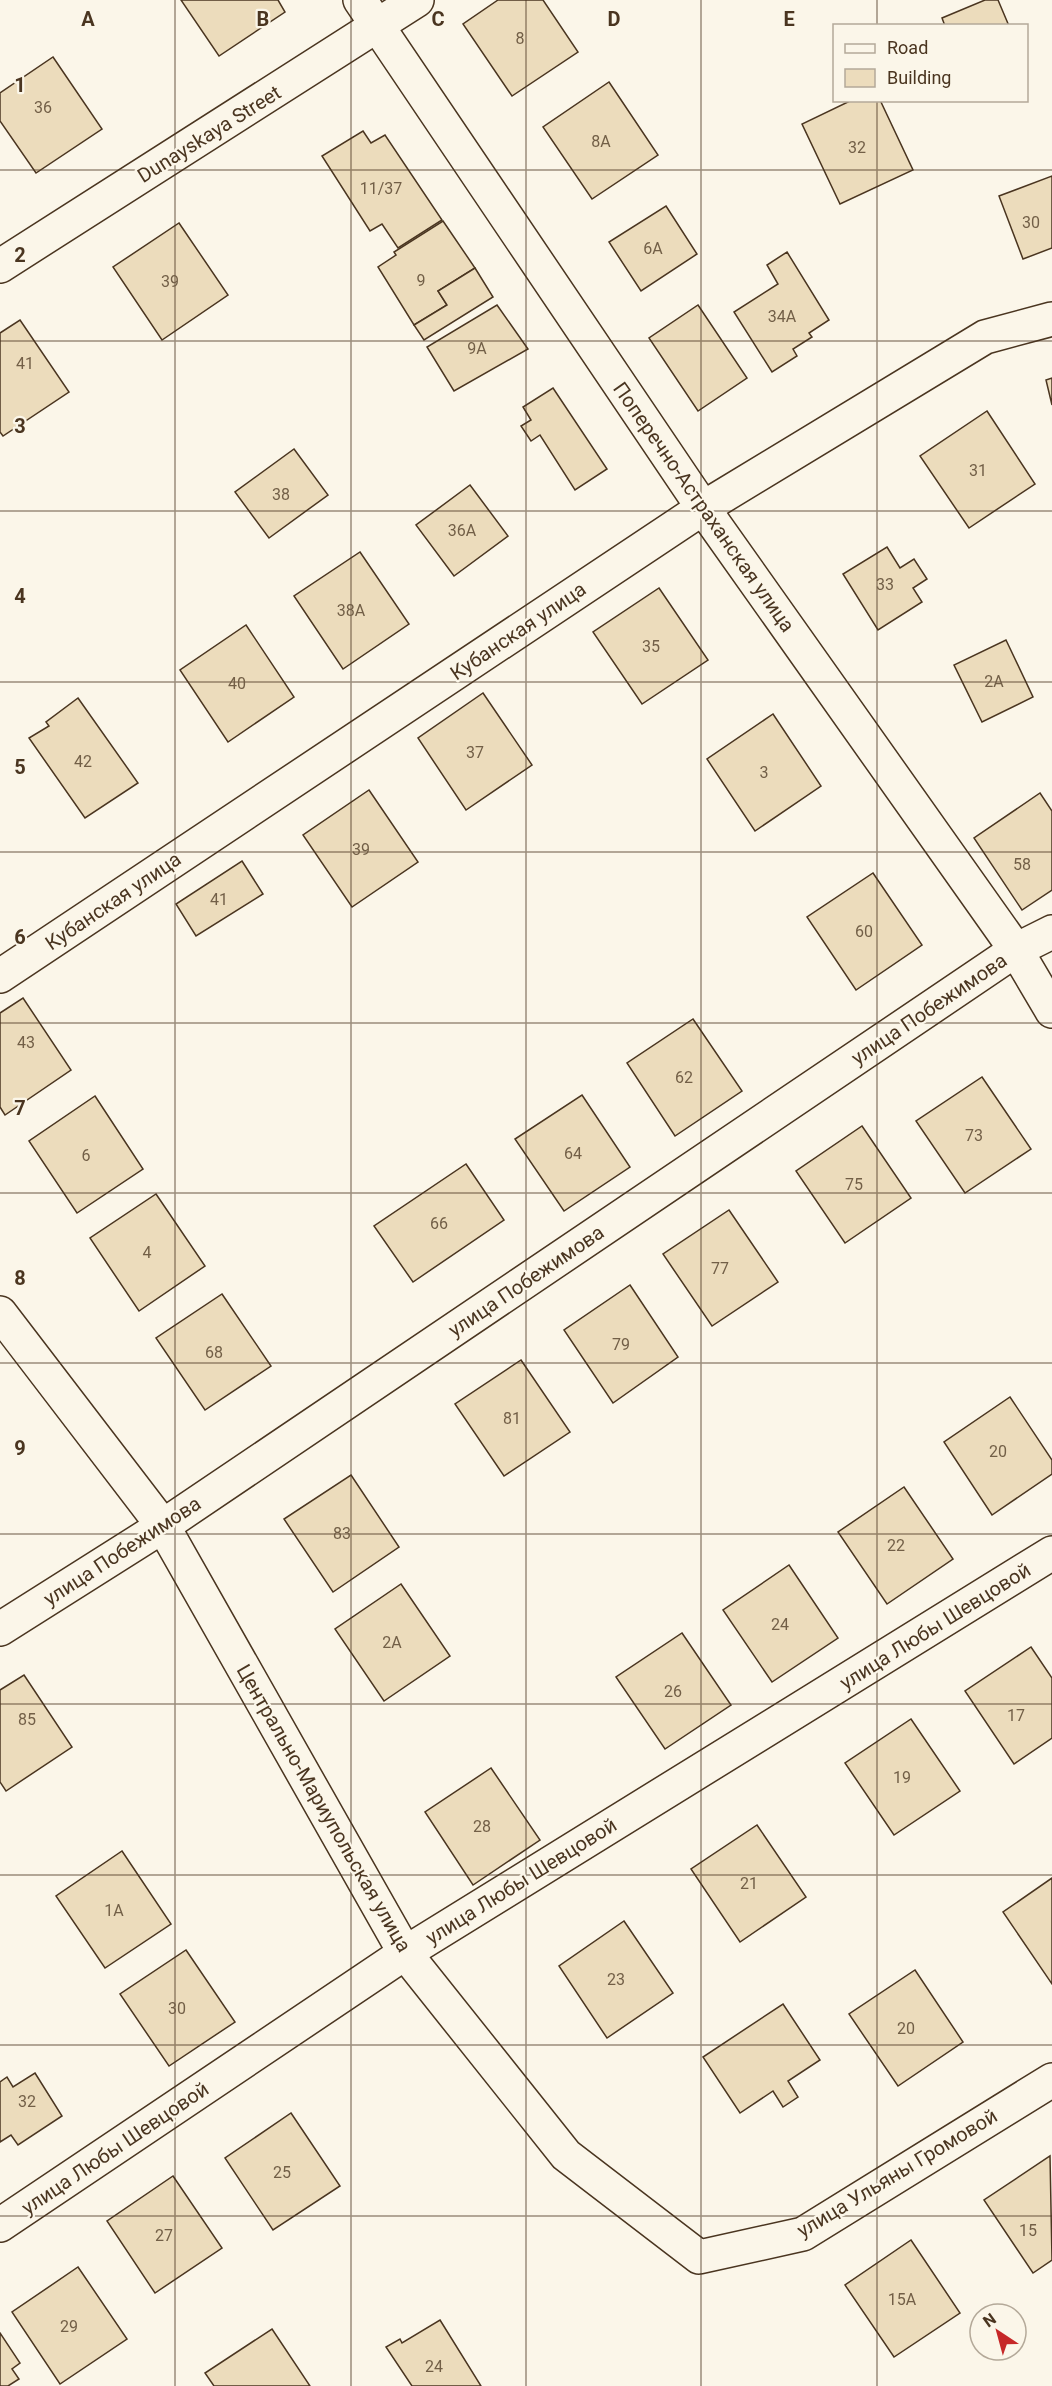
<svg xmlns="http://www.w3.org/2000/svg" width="1052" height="2386" viewBox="0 0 1052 2386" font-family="Roboto,sans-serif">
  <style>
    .building { fill: #ecdcbc; stroke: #4a3520; stroke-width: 1.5 }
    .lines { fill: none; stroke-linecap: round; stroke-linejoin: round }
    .minor-casing { stroke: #4a3520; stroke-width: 36 }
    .minor { stroke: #fbf6e9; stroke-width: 33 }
    .grid { fill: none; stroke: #4a3520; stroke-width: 1.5; stroke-opacity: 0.55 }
    .labels { text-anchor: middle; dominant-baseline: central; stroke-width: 4.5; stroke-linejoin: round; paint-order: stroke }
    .number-label { font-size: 16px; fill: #725f47 }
    .street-label { font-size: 20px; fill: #4a3520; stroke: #fbf6e9 }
    .grid-label { font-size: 20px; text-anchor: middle; font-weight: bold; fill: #4a3520; stroke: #fbf6e9; stroke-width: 4.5; stroke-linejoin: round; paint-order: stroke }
  </style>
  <rect width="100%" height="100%" fill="#fbf6e9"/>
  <g class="building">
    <path d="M 181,0 L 278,0 L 285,12 L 219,56 Z"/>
    <path d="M 498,0 L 543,0 L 578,52 L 512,96 L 463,24 Z"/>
    <path d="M 985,0 L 998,0 L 1009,26 L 945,26 L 942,18 Z"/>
    <path d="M 53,57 L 102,129 L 36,173 L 0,121 L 0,93 Z"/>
    <path d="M 609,82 L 658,155 L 592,199 L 543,127 Z"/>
    <path d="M 852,100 L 880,100 L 913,170 L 840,204 L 802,124 Z"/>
    <path d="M 363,131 L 371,143 L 385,135 L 442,220 L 398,248 L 382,224 L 370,231 L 322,156 Z"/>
    <path d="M 1052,176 L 1052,248 L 1023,259 L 999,196 Z"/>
    <path d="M 666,206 L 697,254 L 641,291 L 609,242 Z"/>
    <path d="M 443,221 L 475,268 L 438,291 L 447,305 L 414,325 L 378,267 L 396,255 L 394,252 Z"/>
    <path d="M 179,223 L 228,295 L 162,340 L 113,267 Z"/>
    <path d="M 787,252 L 829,320 L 809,333 L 812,337 L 793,349 L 797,356 L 772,372 L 734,312 L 778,284 L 767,265 Z"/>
    <path d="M 475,268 L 493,297 L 424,340 L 414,325 L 447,305 L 438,291 Z"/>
    <path d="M 497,305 L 528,349 L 454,391 L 427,347 Z"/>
    <path d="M 698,305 L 747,378 L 698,411 L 649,338 Z"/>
    <path d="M 20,320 L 69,392 L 3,436 L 0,432 L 0,333 Z"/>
    <path d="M 1052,378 L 1052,405 L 1046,380 Z"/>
    <path d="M 553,388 L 607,469 L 575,490 L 540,435 L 531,441 L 521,426 L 531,420 L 523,407 Z"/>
    <path d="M 987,411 L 1035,484 L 969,528 L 920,456 Z"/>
    <path d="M 294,449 L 328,495 L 269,538 L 235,492 Z"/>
    <path d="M 470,485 L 508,536 L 454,576 L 416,525 Z"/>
    <path d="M 887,547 L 900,568 L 914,559 L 927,579 L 913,588 L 922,602 L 878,630 L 843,574 Z"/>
    <path d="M 360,552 L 409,624 L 343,669 L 294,596 Z"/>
    <path d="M 659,588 L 708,660 L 642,704 L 593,632 Z"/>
    <path d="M 246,625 L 294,697 L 228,742 L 180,670 Z"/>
    <path d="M 1006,640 L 1033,697 L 982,722 L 954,665 Z"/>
    <path d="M 483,693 L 532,765 L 466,810 L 418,738 Z"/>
    <path d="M 78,698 L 138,783 L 85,818 L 29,738 L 49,726 L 46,722 Z"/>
    <path d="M 773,714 L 821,786 L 755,831 L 707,759 Z"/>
    <path d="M 369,790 L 418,862 L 352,907 L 303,835 Z"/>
    <path d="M 1040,793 L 1052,811 L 1052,890 L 1022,910 L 974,838 Z"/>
    <path d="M 242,861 L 263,894 L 196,936 L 176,904 Z"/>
    <path d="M 873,873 L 922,945 L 856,990 L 807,917 Z"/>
    <path d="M 23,998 L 71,1070 L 5,1115 L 0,1107 L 0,1013 Z"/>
    <path d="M 693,1019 L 742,1091 L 675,1136 L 627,1063 Z"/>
    <path d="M 982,1077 L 1031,1149 L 965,1193 L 916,1121 Z"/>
    <path d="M 582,1095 L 630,1167 L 564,1211 L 515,1139 Z"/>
    <path d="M 95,1096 L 143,1169 L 77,1213 L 29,1141 Z"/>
    <path d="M 862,1126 L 911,1198 L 845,1243 L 796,1171 Z"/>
    <path d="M 466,1164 L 504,1220 L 413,1282 L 374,1226 Z"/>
    <path d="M 156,1194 L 205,1266 L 139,1311 L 90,1238 Z"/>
    <path d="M 729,1210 L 778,1282 L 712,1326 L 663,1254 Z"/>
    <path d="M 630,1285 L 678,1357 L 613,1403 L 564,1330 Z"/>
    <path d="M 222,1294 L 271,1366 L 205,1410 L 156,1338 Z"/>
    <path d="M 521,1360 L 570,1432 L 504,1476 L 455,1404 Z"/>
    <path d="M 1010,1397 L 1052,1460 L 1052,1474 L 992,1515 L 944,1442 Z"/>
    <path d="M 351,1475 L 399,1547 L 333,1592 L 284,1519 Z"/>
    <path d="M 904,1487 L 953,1559 L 887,1604 L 838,1532 Z"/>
    <path d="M 789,1565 L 838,1638 L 772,1682 L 723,1610 Z"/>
    <path d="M 401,1584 L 450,1656 L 384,1701 L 335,1629 Z"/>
    <path d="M 682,1633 L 731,1705 L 665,1749 L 616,1677 Z"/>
    <path d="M 1031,1647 L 1052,1678 L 1052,1738 L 1014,1764 L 965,1691 Z"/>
    <path d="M 24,1675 L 72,1747 L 6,1791 L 0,1782 L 0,1690 Z"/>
    <path d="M 911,1719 L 960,1791 L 894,1835 L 845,1763 Z"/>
    <path d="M 491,1768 L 540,1840 L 473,1885 L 425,1812 Z"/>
    <path d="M 757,1825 L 806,1897 L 740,1942 L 691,1869 Z"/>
    <path d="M 122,1851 L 171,1924 L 105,1968 L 56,1896 Z"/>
    <path d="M 1052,1878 L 1052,1984 L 1003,1912 Z"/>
    <path d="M 624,1921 L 673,1993 L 607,2038 L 559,1966 Z"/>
    <path d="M 186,1950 L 235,2022 L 169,2066 L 120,1994 Z"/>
    <path d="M 915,1970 L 963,2042 L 898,2086 L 849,2014 Z"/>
    <path d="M 783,2004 L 820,2060 L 788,2081 L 798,2097 L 783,2107 L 773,2091 L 740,2113 L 703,2057 Z"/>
    <path d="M 35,2073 L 62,2116 L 18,2145 L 11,2135 L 0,2142 L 0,2082 L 7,2077 L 13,2087 Z"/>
    <path d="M 291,2113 L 340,2186 L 273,2230 L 225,2158 Z"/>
    <path d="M 1050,2156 L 1052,2260 L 1033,2273 L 984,2200 Z"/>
    <path d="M 173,2176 L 222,2248 L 155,2293 L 107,2221 Z"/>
    <path d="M 911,2240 L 960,2313 L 894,2357 L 845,2285 Z"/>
    <path d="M 78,2267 L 127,2339 L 60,2384 L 12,2312 Z"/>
    <path d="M 440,2320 L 481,2386 L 412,2386 L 386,2347 L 400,2339 L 402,2343 Z"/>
    <path d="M 272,2329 L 310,2386 L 214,2386 L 205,2373 Z"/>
    <path d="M 0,2333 L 20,2363 L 12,2369 L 19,2379 L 8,2386 L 0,2386 Z"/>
  </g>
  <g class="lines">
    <defs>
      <g id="minor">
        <path d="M 360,0 L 703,508 L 1016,950 L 1052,1011"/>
        <path d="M 0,266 L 417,0"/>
        <path d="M 0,976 L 703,508 L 985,337 L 1052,319"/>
        <path d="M 0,1313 L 163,1526 L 405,1953 L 566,2155 L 699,2257 L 803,2234 L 1052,2080"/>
        <path d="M 0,1629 L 163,1526 L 1016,950 L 1052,932"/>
        <path d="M 0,2225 L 405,1953 L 1052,1553"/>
      </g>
    </defs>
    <use href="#minor" class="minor-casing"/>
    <use href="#minor" class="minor"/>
  </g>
  <path class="grid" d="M 175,0 L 175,2386M 351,0 L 351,2386M 526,0 L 526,2386M 701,0 L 701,2386M 877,0 L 877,26M 877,100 L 877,2386M 0,170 L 1052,170M 0,341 L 1052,341M 0,511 L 1052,511M 0,682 L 1052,682M 0,852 L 1052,852M 0,1023 L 1052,1023M 0,1193 L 1052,1193M 0,1363 L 1052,1363M 0,1534 L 1052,1534M 0,1704 L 1052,1704M 0,1875 L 1052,1875M 0,2045 L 1052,2045M 0,2216 L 1052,2216"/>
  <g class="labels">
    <g class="number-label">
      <text x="520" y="38">8</text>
      <text x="43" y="107">36</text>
      <text x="601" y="141">8А</text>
      <text x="857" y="147">32</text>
      <text x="381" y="188">11/37</text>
      <text x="1031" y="222">30</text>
      <text x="653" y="248">6А</text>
      <text x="421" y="280">9</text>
      <text x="170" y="281">39</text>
      <text x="782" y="316">34А</text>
      <text x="477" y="348">9А</text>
      <text x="25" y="363">41</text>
      <text x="978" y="470">31</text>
      <text x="281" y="494">38</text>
      <text x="462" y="530">36А</text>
      <text x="885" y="584">33</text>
      <text x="351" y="610">38А</text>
      <text x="651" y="646">35</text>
      <text x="994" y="681">2А</text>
      <text x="237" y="683">40</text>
      <text x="475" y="752">37</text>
      <text x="83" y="761">42</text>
      <text x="764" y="772">3</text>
      <text x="361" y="849">39</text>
      <text x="1022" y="864">58</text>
      <text x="219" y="899">41</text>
      <text x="864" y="931">60</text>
      <text x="26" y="1042">43</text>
      <text x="684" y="1077">62</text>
      <text x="974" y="1135">73</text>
      <text x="573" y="1153">64</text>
      <text x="86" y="1155">6</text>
      <text x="854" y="1184">75</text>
      <text x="439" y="1223">66</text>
      <text x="147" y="1252">4</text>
      <text x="720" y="1268">77</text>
      <text x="621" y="1344">79</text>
      <text x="214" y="1352">68</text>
      <text x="512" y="1418">81</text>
      <text x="998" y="1451">20</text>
      <text x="342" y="1533">83</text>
      <text x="896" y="1545">22</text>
      <text x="780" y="1624">24</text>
      <text x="392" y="1642">2А</text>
      <text x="673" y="1691">26</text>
      <text x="1016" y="1715">17</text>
      <text x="27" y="1719">85</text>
      <text x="902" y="1777">19</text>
      <text x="482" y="1826">28</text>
      <text x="749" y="1883">21</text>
      <text x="114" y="1910">1А</text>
      <text x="616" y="1979">23</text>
      <text x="177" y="2008">30</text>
      <text x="906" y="2028">20</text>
      <text x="27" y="2101">32</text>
      <text x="282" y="2172">25</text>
      <text x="1028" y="2230">15</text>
      <text x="164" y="2235">27</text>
      <text x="902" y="2299">15А</text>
      <text x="69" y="2326">29</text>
      <text x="434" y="2366">24</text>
    </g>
    <g class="street-label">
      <text transform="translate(209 134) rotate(-32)">Dunayskaya Street</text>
      <text transform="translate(704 507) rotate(55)">Поперечно-Астраханская улица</text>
      <text transform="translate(518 631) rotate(-34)">Кубанская улица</text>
      <text transform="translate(113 901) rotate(-34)">Кубанская улица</text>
      <text transform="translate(929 1009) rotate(-34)">улица Побежимова</text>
      <text transform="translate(526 1281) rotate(-34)">улица Побежимова</text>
      <text transform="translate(122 1551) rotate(-33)">улица Побежимова</text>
      <text transform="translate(935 1626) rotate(-32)">улица Любы Шевцовой</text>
      <text transform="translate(324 1808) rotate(60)">Центрально-Мариупольская улица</text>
      <text transform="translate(521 1881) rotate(-32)">улица Любы Шевцовой</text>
      <text transform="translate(115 2148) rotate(-34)">улица Любы Шевцовой</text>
      <text transform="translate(897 2173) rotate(-31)">улица Ульяны Громовой</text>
    </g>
  </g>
  <g class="grid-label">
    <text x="88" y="26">A</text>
    <text x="263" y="26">B</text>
    <text x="438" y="26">C</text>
    <text x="614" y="26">D</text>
    <text x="789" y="26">E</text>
    <text x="20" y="92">1</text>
    <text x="20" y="262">2</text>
    <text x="20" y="433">3</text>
    <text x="20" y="603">4</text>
    <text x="20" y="774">5</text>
    <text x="20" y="944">6</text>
    <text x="20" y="1115">7</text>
    <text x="20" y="1285">8</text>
    <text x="20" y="1455">9</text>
  </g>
  <rect x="833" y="24" width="195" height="78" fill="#fbf6e9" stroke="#b4a999" stroke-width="1.5"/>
  <rect x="845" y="44" width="30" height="9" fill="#fbf6e9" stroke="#b4a999" stroke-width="1.5"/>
  <text x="887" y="54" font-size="18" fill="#4a3520">Road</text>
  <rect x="845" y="69" width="30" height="18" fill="#ecdcbc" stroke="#b4a999" stroke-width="1.5"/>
  <text x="887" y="84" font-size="18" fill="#4a3520">Building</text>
  <g transform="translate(998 2332) rotate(324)"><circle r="28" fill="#fbf6e9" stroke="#b4a999" stroke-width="1.5"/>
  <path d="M0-4.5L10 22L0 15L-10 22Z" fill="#c62828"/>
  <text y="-9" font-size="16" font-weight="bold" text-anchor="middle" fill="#4a3520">N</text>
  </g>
</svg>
